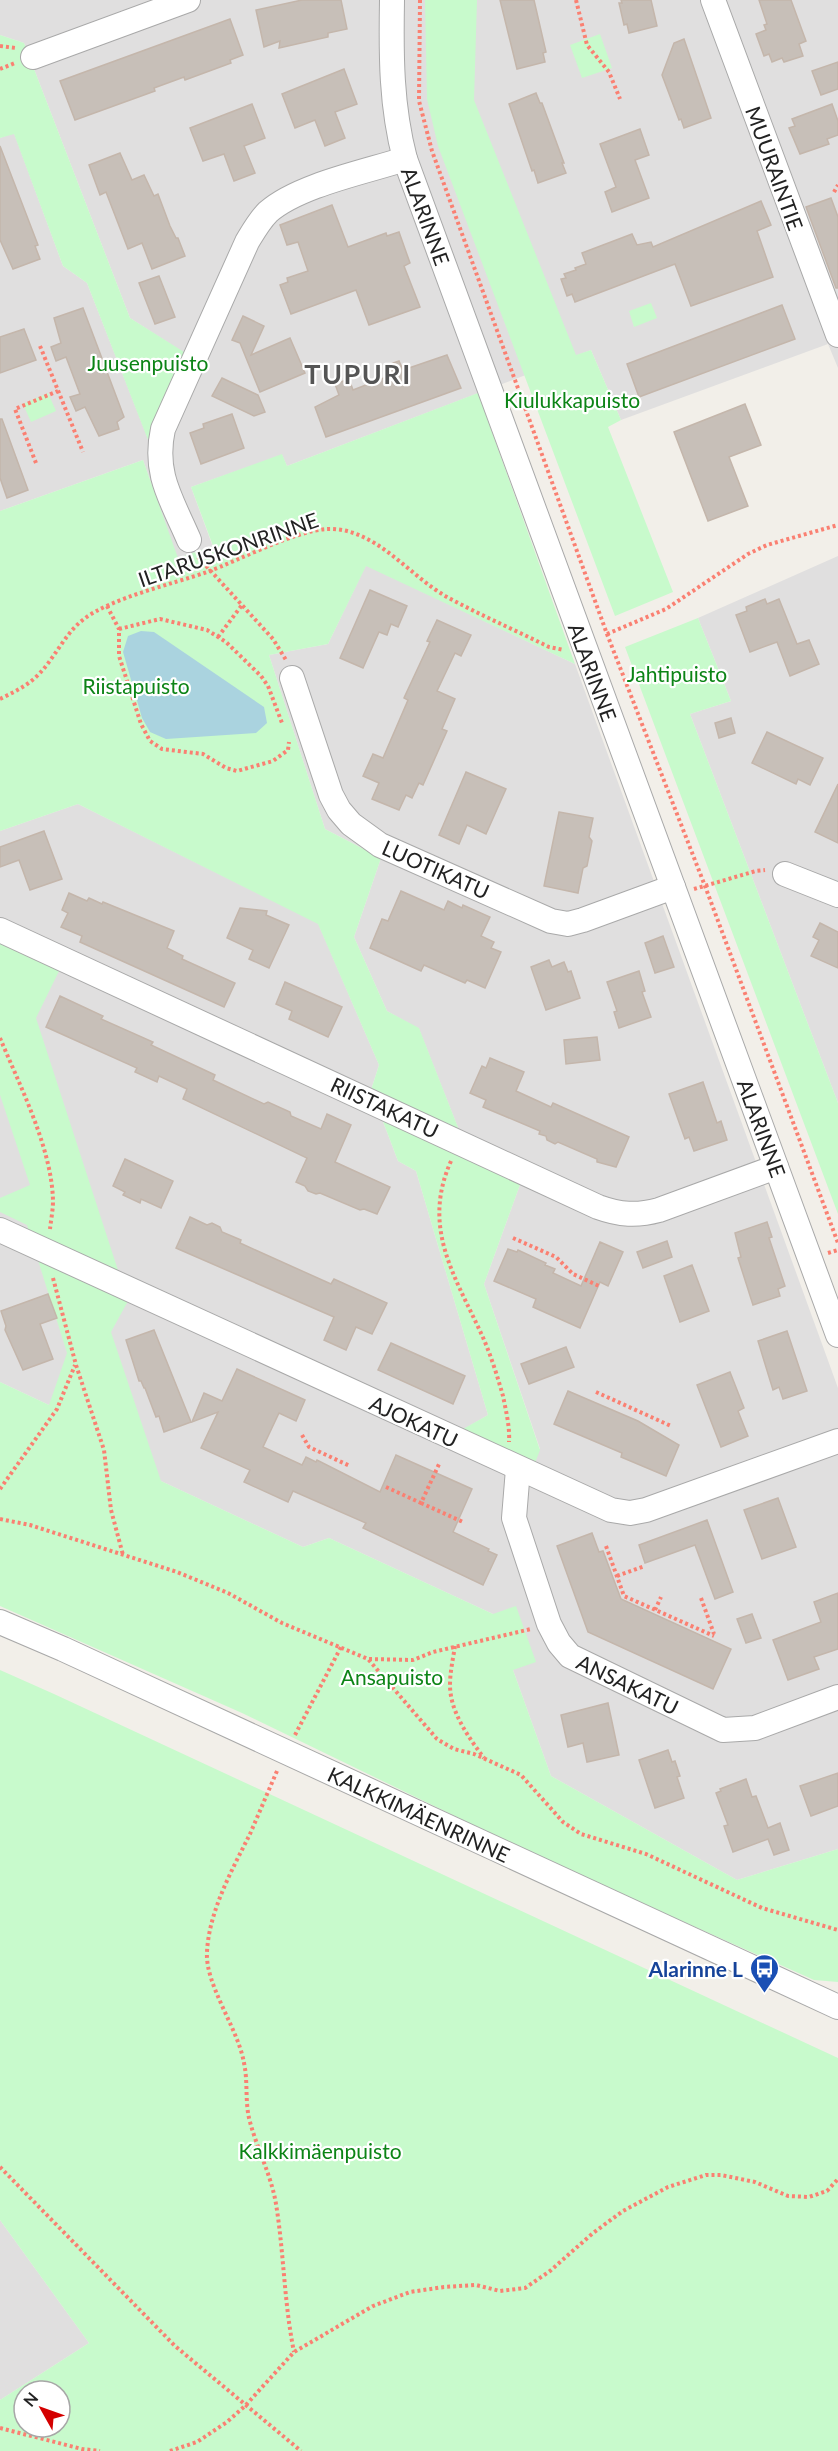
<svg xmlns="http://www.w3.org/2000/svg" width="838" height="2451" viewBox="0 0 838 2451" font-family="Lato,sans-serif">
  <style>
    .residential { fill: #e0dfdf }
    .park { fill: #c8facc; fill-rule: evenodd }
    .water { fill: #aad3df }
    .building { fill: #c7bfb8; stroke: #c4b6ab; stroke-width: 1.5 }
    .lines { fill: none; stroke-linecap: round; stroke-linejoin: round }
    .minor-casing { stroke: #a9a9a9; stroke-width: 26 }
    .path { stroke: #fa8072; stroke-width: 4; stroke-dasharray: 3 3; stroke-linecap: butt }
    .minor { stroke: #fff; stroke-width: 24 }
    .labels { text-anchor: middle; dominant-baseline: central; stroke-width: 4.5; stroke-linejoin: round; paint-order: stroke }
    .street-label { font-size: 21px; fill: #222; stroke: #fff }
    .park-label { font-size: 21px; fill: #0c8416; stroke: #fff }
    .transit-label { font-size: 21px; font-weight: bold; fill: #164399; stroke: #fff; text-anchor: end }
    .district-label { font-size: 27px; font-weight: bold; letter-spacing: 1.5px; fill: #555; stroke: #fff }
  </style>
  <rect width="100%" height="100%" fill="#f2efe9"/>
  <g class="residential">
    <path d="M 0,0 L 838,0 L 838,368 L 828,344 L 621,420 L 591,350 L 287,466 L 282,455 L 191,487 L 213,547 L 177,558 L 143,460 L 0,511 L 0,138 L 14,133 L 63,266 L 87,283 L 148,439 L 183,352 L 130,318 L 24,43 L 0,35 Z"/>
    <path d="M 838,556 L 838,1103 L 690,714 L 731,701 L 698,618 Z"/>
    <path d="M 366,565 L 575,664 L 838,1388 L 838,1849 L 737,1880 L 551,1776 L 493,1614 L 329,1538 L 303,1547 L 161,1481 L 49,1405 L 0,1382 L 0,831 L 78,804 L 318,923 L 379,1065 L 371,1090 L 398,1161 L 416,1171 L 488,1415 L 464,1429 L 540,1449 L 484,1284 L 521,1182 L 470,1158 L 419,1029 L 387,1011 L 354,937 L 381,858 L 325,829 L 269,655 L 328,644 Z"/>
    <path d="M 0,2220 L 89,2343 L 0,2400 Z"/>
  </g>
  <g class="park">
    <path d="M 425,0 L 477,0 L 474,100 L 576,355 L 591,350 L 621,420 L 608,427 L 673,592 L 615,616 L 438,146 L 427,99 Z"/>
    <path d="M 600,34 L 612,68 L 582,78 L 570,45 Z"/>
    <path d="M 0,35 L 24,43 L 130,318 L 184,352 L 148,440 L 87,283 L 63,266 L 14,134 L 0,138 Z"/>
    <path d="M 651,303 L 657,318 L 634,327 L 629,311 Z"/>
    <path d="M 48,393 L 56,411 L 31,422 L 23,404 Z"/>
    <path d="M 478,393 L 575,664 L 366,566 L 328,644 L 269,655 L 325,829 L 381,858 L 354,937 L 387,1011 L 419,1028 L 470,1158 L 521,1182 L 484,1284 L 540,1450 L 535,1463 L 463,1429 L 488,1415 L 416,1171 L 398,1161 L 371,1090 L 379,1065 L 318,924 L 78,804 L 0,831 L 0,511 L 143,460 L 178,558 L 213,546 L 191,487 L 282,454 L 287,466 Z"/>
    <path d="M 698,618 L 731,701 L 690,714 L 838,1103 L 838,1214 L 625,647 Z"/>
    <path d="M 0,940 L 60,969 L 36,1018 L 128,1301 L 111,1332 L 161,1481 L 303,1547 L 329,1538 L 493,1614 L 516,1606 L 536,1662 L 513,1670 L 551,1776 L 737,1880 L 838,1849 L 838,1982 L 814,1980 L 550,1862 L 242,1713 L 0,1606 L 0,1382 L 49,1405 L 67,1353 L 27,1225 L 0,1212 L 0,1198 L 30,1185 L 0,1095 Z"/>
    <path d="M 0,1670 L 54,1694 L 838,2058 L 838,2451 L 0,2451 L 0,2400 L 89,2343 L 0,2220 ZM 24,2391 L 60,2391 L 60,2427 L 24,2427 Z"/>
  </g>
  <path class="water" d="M 141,631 L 154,632 L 264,707 L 267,723 L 256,733 L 166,739 L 150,732 L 142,718 L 123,652 L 128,636 Z"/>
  <g class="building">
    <path d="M 302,0 L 341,0 L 347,29 L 328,33 L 328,37 L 279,48 L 280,41 L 264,47 L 256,10 Z"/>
    <path d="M 500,0 L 534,0 L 546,52 L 543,53 L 545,62 L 517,69 Z"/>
    <path d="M 621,0 L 651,0 L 657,26 L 629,33 L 627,24 L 624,25 L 619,3 L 622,3 Z"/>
    <path d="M 759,0 L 791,0 L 806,41 L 799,44 L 803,56 L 784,62 L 782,58 L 772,62 L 769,54 L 764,56 L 756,34 L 766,30 L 764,25 L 767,24 Z"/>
    <path d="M 230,19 L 243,55 L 230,60 L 231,63 L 185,80 L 184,77 L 154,88 L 155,91 L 75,120 L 60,81 Z"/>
    <path d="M 684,39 L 711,118 L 684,128 L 681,119 L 679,120 L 662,75 L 674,43 Z"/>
    <path d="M 838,62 L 838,89 L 821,95 L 812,71 Z"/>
    <path d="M 344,69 L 357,104 L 335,112 L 345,138 L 325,146 L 315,120 L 295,128 L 282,94 Z"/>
    <path d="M 536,93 L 540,103 L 542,103 L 564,163 L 562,163 L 566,173 L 538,183 L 534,170 L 532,171 L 509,104 Z"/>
    <path d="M 252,104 L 265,138 L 244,146 L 255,173 L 234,181 L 224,154 L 203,161 L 190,128 Z"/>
    <path d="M 832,104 L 838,121 L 838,135 L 827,139 L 829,144 L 800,154 L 789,128 L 795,126 L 792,119 Z"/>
    <path d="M 640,129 L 649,155 L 635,160 L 649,198 L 612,212 L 605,192 L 616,187 L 600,144 Z"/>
    <path d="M 0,146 L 38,245 L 35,246 L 40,259 L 13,269 L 0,240 Z"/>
    <path d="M 120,153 L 132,180 L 144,175 L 154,196 L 158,194 L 170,226 L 176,238 L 178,238 L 185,256 L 152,269 L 142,243 L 128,249 L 106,192 L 100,195 L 89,165 Z"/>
    <path d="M 831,198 L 838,217 L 838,288 L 836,288 L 806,207 Z"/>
    <path d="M 761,201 L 771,225 L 757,231 L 773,277 L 691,306 L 675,264 L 575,302 L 572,294 L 567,296 L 561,279 L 566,278 L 564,274 L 576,270 L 575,268 L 586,264 L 582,253 L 632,234 L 637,245 L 651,242 L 653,247 Z"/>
    <path d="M 332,205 L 348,247 L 386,233 L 387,236 L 399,232 L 410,263 L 404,266 L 420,307 L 369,325 L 356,290 L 291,314 L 280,285 L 288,282 L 287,278 L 308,271 L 298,242 L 287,245 L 280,225 Z"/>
    <path d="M 159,276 L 175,317 L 155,324 L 139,283 Z"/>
    <path d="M 782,305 L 795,339 L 639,397 L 627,364 Z"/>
    <path d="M 83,308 L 124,417 L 117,422 L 119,429 L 99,436 L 85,407 L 76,411 L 70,397 L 80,394 L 66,357 L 56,361 L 51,347 L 61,343 L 54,318 Z"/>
    <path d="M 243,316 L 264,326 L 251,355 L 290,338 L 305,373 L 260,392 L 240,343 L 232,340 Z"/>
    <path d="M 24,329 L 36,360 L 0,373 L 0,337 Z"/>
    <path d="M 447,355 L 461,388 L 326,437 L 315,407 L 339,395 L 335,384 L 349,379 L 353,390 L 389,376 L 385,366 L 399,361 L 403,370 Z"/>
    <path d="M 222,378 L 258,395 L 265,412 L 254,416 L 212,396 Z"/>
    <path d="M 745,404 L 761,445 L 729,457 L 748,506 L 708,521 L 674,432 Z"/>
    <path d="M 232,414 L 244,448 L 201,464 L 190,433 L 204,428 L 203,424 Z"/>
    <path d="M 0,419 L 2,419 L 28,490 L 7,498 L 0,478 Z"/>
    <path d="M 370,590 L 407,606 L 398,627 L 391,624 L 387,635 L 379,632 L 363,668 L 340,658 Z"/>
    <path d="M 765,599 L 767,604 L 779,599 L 797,644 L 809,640 L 819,664 L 790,676 L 777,642 L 750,652 L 736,615 L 747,611 L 746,607 Z"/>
    <path d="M 437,620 L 471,635 L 461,656 L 455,653 L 437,691 L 455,699 L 442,729 L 447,731 L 423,785 L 419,783 L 412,798 L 406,795 L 399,810 L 372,799 L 379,783 L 363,776 L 373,754 L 383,758 L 408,700 L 404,698 L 430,642 L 427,641 Z"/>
    <path d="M 731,718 L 735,733 L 719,738 L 715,723 Z"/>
    <path d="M 767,732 L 823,758 L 810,785 L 798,779 L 796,784 L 752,763 Z"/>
    <path d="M 466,772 L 506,789 L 486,834 L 467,825 L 459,844 L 439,835 Z"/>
    <path d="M 838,784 L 838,843 L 815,832 Z"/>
    <path d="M 559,812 L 593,818 L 589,837 L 592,841 L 587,866 L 583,868 L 578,893 L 544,886 Z"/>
    <path d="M 44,831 L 62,879 L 30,890 L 19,860 L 0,867 L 0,847 Z"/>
    <path d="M 401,891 L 444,910 L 448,901 L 462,908 L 463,905 L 490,917 L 481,936 L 494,942 L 491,948 L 501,952 L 485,988 L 467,980 L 465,983 L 424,965 L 421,971 L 370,948 L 382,919 L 388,921 Z"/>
    <path d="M 69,893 L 87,901 L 89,898 L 102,904 L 103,902 L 174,931 L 167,948 L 183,956 L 182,959 L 235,983 L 224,1007 L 80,942 L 82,936 L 61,927 L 68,913 L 62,910 Z"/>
    <path d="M 240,908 L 267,911 L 266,915 L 289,925 L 269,968 L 249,959 L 253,950 L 227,938 Z"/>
    <path d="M 820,923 L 838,932 L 838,968 L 811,956 L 819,940 L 813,937 Z"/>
    <path d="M 663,936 L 674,967 L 655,973 L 645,943 Z"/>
    <path d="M 549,960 L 552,967 L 564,962 L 568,972 L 571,971 L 580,998 L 546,1010 L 531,967 Z"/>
    <path d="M 639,971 L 645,991 L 642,992 L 651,1017 L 619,1028 L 614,1012 L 617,1011 L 607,982 Z"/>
    <path d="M 285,982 L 342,1007 L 328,1037 L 289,1019 L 292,1011 L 276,1004 Z"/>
    <path d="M 60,996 L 103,1016 L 101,1019 L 153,1042 L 151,1045 L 215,1075 L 213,1080 L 264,1104 L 268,1102 L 290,1112 L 291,1116 L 321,1129 L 327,1114 L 351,1125 L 335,1162 L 390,1187 L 377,1214 L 364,1209 L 360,1210 L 320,1193 L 316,1194 L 308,1191 L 305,1186 L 296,1182 L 307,1158 L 183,1099 L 187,1089 L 159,1076 L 157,1082 L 135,1072 L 137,1068 L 46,1027 Z"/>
    <path d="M 597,1037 L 600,1060 L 566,1064 L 564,1040 Z"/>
    <path d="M 490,1058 L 524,1072 L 516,1091 L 551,1107 L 553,1103 L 629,1137 L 616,1167 L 597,1162 L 597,1159 L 558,1142 L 555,1144 L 547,1140 L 546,1136 L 539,1134 L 540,1131 L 483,1107 L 486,1100 L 470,1093 L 482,1066 L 486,1068 Z"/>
    <path d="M 703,1082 L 717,1123 L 721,1121 L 727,1140 L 694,1151 L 689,1137 L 685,1139 L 669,1094 Z"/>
    <path d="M 125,1159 L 173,1181 L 161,1208 L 141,1199 L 140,1203 L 123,1195 L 125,1192 L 113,1186 Z"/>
    <path d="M 190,1217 L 207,1225 L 212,1223 L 220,1227 L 222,1232 L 241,1240 L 240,1243 L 331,1284 L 334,1279 L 387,1303 L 372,1334 L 356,1327 L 346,1350 L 324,1340 L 334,1317 L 176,1248 Z"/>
    <path d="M 767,1222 L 772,1237 L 769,1238 L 785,1286 L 778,1289 L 780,1296 L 753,1305 L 738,1258 L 741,1257 L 735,1233 Z"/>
    <path d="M 667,1241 L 672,1257 L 643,1268 L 637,1252 Z"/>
    <path d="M 600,1242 L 623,1252 L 608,1286 L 600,1282 L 580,1328 L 533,1307 L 536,1299 L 494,1281 L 508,1249 L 517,1252 L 518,1250 L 546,1263 L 545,1265 L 555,1269 L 553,1273 L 581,1286 Z"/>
    <path d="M 692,1265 L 709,1311 L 680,1322 L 664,1276 Z"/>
    <path d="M 48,1294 L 57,1318 L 40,1324 L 53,1359 L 23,1370 L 5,1330 L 6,1326 L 1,1311 Z"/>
    <path d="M 154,1330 L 191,1422 L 164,1432 L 159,1416 L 156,1417 L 145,1388 L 144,1388 L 141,1381 L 139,1381 L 126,1340 Z"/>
    <path d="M 787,1331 L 807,1391 L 783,1399 L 779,1387 L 773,1390 L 758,1341 Z"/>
    <path d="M 391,1343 L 465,1376 L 453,1404 L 378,1370 Z"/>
    <path d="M 566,1347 L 574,1367 L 529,1384 L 521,1364 Z"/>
    <path d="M 237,1369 L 305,1400 L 296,1421 L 279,1413 L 263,1447 L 302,1465 L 306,1457 L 316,1462 L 317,1460 L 380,1492 L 396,1455 L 472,1489 L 453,1532 L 489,1549 L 488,1551 L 497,1555 L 483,1585 L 363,1528 L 366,1523 L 293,1491 L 288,1502 L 244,1482 L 250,1470 L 201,1448 L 218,1412 L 192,1422 L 204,1393 L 222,1401 Z"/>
    <path d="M 730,1372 L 744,1408 L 738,1411 L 748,1436 L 721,1447 L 697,1385 Z"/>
    <path d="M 568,1391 L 638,1421 L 679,1445 L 666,1476 L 621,1457 L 622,1453 L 554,1424 Z"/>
    <path d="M 778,1498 L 796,1547 L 762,1559 L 744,1510 Z"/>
    <path d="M 707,1520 L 733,1592 L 715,1599 L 695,1545 L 645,1563 L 639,1545 Z"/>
    <path d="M 592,1533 L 599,1552 L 603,1551 L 621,1599 L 731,1649 L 713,1689 L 588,1632 L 557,1546 Z"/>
    <path d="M 838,1593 L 838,1649 L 814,1657 L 819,1669 L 788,1680 L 773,1640 L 821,1622 L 814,1602 Z"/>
    <path d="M 752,1614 L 761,1638 L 746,1643 L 737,1619 Z"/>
    <path d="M 608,1703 L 619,1755 L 587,1762 L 583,1743 L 568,1747 L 561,1715 Z"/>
    <path d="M 668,1750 L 672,1762 L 675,1761 L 680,1776 L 677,1777 L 684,1798 L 655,1808 L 639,1760 Z"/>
    <path d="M 838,1773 L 838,1806 L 811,1816 L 800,1786 Z"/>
    <path d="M 746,1779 L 752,1797 L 756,1796 L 768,1828 L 780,1823 L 789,1850 L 774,1855 L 768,1839 L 733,1852 L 724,1826 L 728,1825 L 716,1793 L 721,1791 L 720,1789 Z"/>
  </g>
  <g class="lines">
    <defs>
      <g id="minor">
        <path d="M 392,0 C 391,55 391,106 405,159 L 838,1335"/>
        <path d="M 713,0 L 838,335"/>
        <path d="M 33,57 L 188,0"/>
        <path d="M 189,540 C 172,500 153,474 163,429 L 247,242 C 253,232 259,221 268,212 C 299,185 365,172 405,159"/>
        <path d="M 292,678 L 331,795 L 339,810 L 351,824 L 380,845 L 551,921 L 568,924 L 583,920 L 673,887"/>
        <path d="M 785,874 L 838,895"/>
        <path d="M 0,930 L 598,1207 C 620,1215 637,1216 659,1210 L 776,1167"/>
        <path d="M 0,1230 L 611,1510 L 630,1513 L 646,1510 L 838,1441"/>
        <path d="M 518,1469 L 514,1518 L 549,1624 L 559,1643 L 570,1656 L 723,1730 L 755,1728 L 838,1697"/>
        <path d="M 0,1622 L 63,1649 L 838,2007"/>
      </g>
    </defs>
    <use href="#minor" class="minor-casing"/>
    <g class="path">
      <path d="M 420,0 L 419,101 L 432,151 L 607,634 L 705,886 L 838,1243"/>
      <path d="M 576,0 L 587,45 L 609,72 L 620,99"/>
      <path d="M 0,46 L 16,48"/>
      <path d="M 0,69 L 15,63"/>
      <path d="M 834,192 L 838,185"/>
      <path d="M 40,346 L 83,452"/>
      <path d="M 36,463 L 15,409 L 58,391"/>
      <path d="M 198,557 L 273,639 L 286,660"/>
      <path d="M 107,606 L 119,629 L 119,656 L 141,724 L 150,741 L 162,749 L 203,754 L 226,768 L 237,771 L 273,761 L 288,750 L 289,742"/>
      <path d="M 119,629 L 160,619 L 207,630 L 226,642 L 261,676 L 268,686 L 282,723"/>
      <path d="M 607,634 L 666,609 L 748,554 L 767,545 L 838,525"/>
      <path d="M 218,637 L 242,605"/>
      <path d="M 0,699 C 14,692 27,686 38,675 C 55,658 65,633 84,619 C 111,598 173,584 207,572 C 240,560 294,531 327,529 C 375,527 408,575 447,597 C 480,615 515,630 549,647 L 564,650"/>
      <path d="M 694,889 L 756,871 L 765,870"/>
      <path d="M 0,1038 C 20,1086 52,1149 53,1201 C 53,1210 51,1220 50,1229"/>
      <path d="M 451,1161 C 422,1226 453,1273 480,1331 C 490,1352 497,1375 503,1396 C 506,1411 510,1427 509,1442"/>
      <path d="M 513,1238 L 556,1257 L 573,1274 L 599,1286"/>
      <path d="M 828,1253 L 838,1250"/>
      <path d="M 53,1278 L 76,1365 L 104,1450 L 111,1510 L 123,1555"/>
      <path d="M 596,1392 L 671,1426"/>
      <path d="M 302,1435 L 309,1447 L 350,1466"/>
      <path d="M 386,1487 L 421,1503 L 440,1462"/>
      <path d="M 0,1489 L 57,1409 L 75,1365"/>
      <path d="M 421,1503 L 463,1522"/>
      <path d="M 0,1519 L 30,1525 L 177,1572 L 228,1593 L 282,1623 L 368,1659 L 437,1739 L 454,1749 L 474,1754 L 521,1775 L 563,1822 L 581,1834 L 646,1854 L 762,1908 L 838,1930"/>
      <path d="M 606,1546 L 624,1596 L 714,1636"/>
      <path d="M 617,1576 L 645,1566"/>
      <path d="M 701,1598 L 714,1634"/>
      <path d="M 655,1610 L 661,1597"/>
      <path d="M 455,1646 C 453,1659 450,1672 450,1685 C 450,1712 469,1738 484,1758"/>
      <path d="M 369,1659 L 413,1660 L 433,1652 L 531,1629"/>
      <path d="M 295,1735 L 341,1647"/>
      <path d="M 277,1771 C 268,1792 259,1813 250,1834 C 232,1870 209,1911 207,1952 C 205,1985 238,2028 244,2063 C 248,2081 245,2100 249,2118 C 256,2147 271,2174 276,2204 C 284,2253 284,2303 294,2352"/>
      <path d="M 0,2167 L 175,2346 L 301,2451"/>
      <path d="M 0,2428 L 82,2449 L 100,2451"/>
      <path d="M 170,2451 L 197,2442 L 227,2422 L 245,2406 L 294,2352 L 373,2306 L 410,2292 L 444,2287 L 476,2285 L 500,2291 L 525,2288 L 550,2271 L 593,2233 L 623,2211 L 668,2187 L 706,2175 L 721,2175 L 755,2182 L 788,2196 L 809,2197 L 827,2191 L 838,2179"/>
    </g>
    <use href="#minor" class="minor"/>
  </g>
  <defs>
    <symbol id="bus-pin" viewBox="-11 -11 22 30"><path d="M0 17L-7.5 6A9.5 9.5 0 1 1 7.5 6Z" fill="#1a4fb4" stroke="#fff"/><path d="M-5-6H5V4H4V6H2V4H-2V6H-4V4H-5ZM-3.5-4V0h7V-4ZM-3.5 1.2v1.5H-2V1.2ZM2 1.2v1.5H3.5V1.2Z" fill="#fff"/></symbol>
  </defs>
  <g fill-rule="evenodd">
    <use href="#bus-pin" x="748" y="1952" width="33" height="45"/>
  </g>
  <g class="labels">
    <g class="street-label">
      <text transform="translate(775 168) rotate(70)">MUURAINTIE</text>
      <text transform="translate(426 216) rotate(70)">ALARINNE</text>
      <text transform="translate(228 549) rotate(-19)">ILTARUSKONRINNE</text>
      <text transform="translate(593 672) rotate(70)">ALARINNE</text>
      <text transform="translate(436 869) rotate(24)">LUOTIKATU</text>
      <text transform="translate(385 1107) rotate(25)">RIISTAKATU</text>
      <text transform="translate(762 1128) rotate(70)">ALARINNE</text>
      <text transform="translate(414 1421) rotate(25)">AJOKATU</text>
      <text transform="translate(628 1684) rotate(26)">ANSAKATU</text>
      <text transform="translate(419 1814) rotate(25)">KALKKIMÄENRINNE</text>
    </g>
    <g class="park-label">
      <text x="148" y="362">Juusenpuisto</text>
      <text x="572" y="399">Kiulukkapuisto</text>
      <text x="677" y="673">Jahtipuisto</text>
      <text x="136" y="685">Riistapuisto</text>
      <text x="392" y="1676">Ansapuisto</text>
      <text x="320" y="2150">Kalkkimäenpuisto</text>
    </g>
    <g class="transit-label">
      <text x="743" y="1968">Alarinne L</text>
    </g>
    <g class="district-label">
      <text x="358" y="373">TUPURI</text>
    </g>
  </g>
  <g transform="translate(42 2409) rotate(310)"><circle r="28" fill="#ffffff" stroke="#a7a7a7" stroke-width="1.5"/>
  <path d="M0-4.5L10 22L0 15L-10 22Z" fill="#d40000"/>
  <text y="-9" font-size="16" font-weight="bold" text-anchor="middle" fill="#222222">N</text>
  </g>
</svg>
